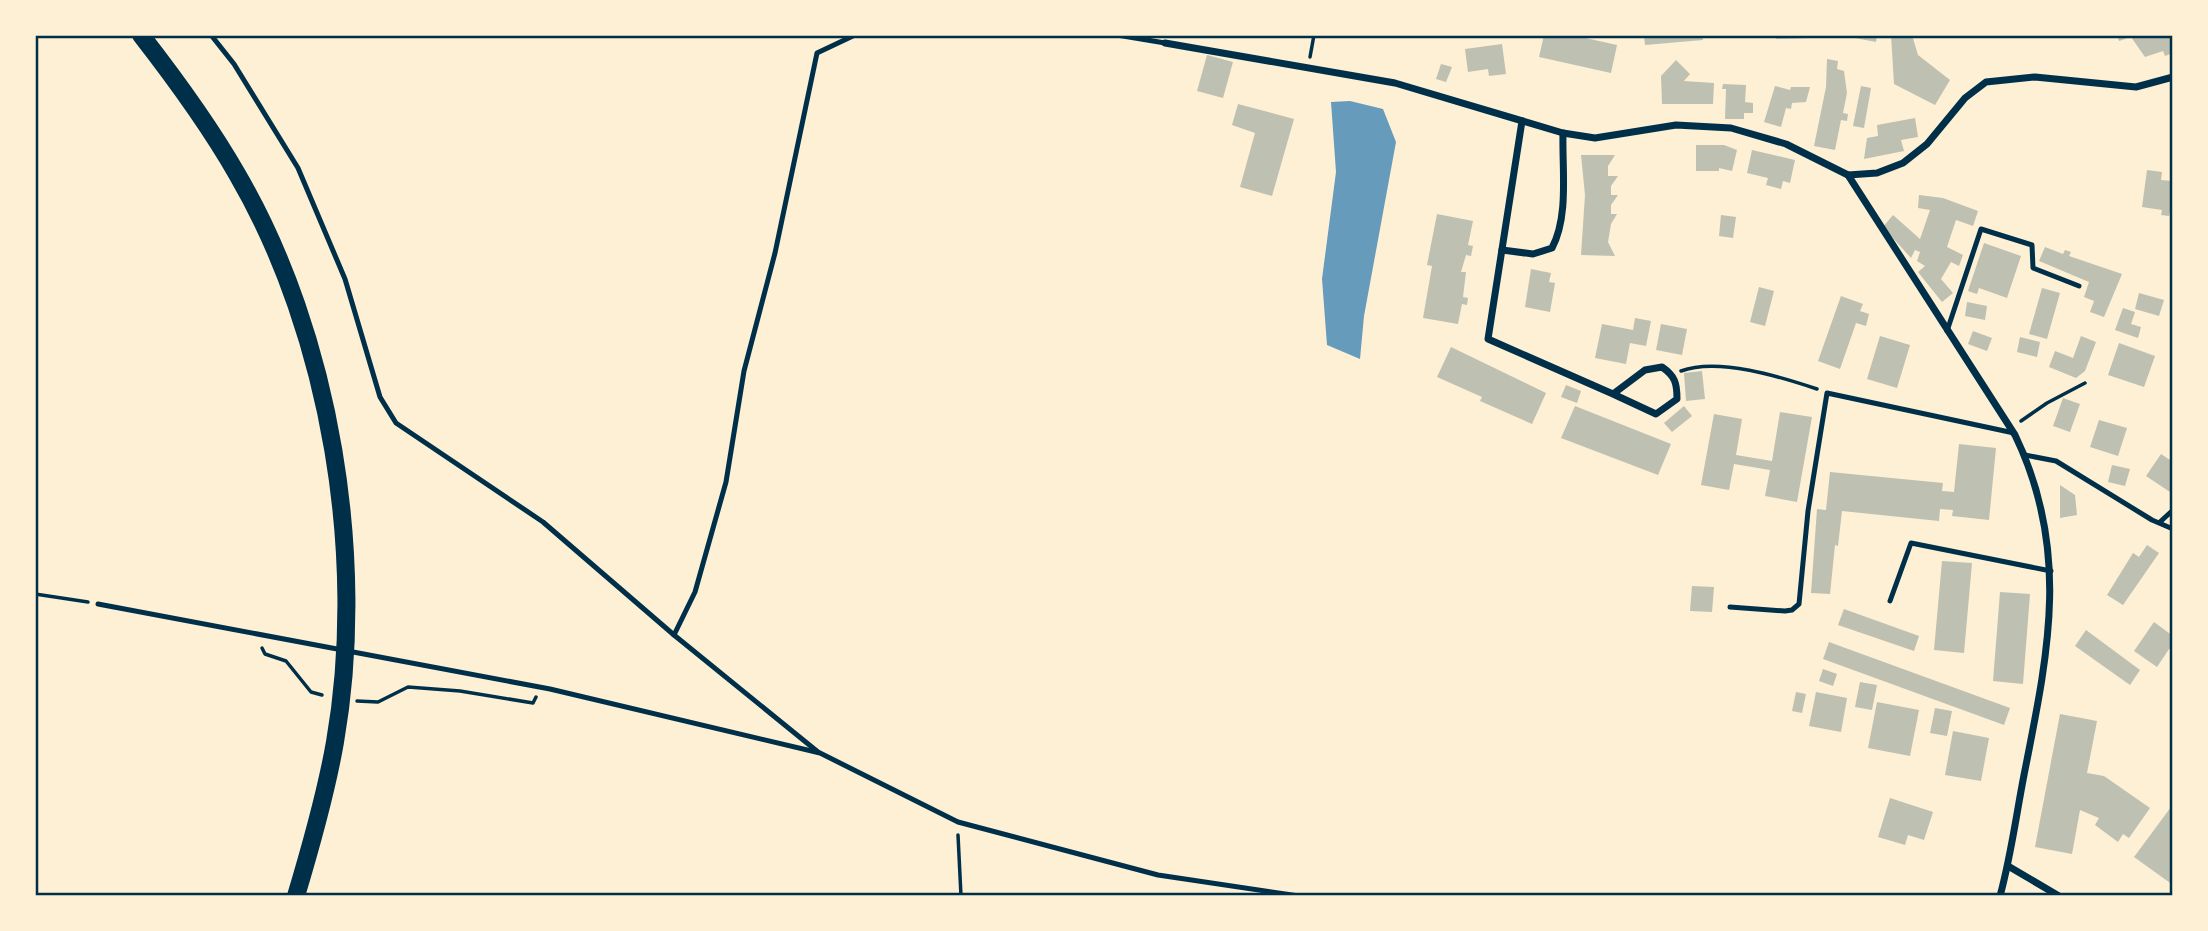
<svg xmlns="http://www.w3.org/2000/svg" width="2208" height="931" viewBox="0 0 2208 931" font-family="'Fira Sans',sans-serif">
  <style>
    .water { fill: #669bbc }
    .building { fill: #bec0b2 }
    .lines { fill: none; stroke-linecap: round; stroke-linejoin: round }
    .path { stroke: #003049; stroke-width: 3.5 }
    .service { stroke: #003049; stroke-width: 5 }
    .minor { stroke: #003049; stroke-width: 7 }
    .primary { stroke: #003049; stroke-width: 18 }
    .neatline { fill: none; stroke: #003049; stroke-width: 2.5 }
  </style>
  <rect width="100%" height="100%" fill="#fdf0d5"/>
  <path class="water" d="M 1350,101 L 1383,109 L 1396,142 L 1364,316 L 1360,359 L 1327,345 L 1322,279 L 1336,172 L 1331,102 Z"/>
  <g class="building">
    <path d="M 1544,35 L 1572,35 L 1617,45 L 1611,73 L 1539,57 Z"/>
    <path d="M 1644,35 L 1702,35 L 1703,40 L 1645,45 Z"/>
    <path d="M 1776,35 L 1812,35 L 1812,38 L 1776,39 Z"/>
    <path d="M 1856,35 L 1877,35 L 1876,42 L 1855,38 Z"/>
    <path d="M 1891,35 L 1912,35 L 1918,55 L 1950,80 L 1935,105 L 1894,84 Z"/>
    <path d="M 2117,35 L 2173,35 L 2173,53 L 2165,56 L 2163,51 L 2145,57 L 2131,37 L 2119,41 Z"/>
    <path d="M 1502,44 L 1506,74 L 1489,76 L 1488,69 L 1468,72 L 1465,49 Z"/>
    <path d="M 1207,55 L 1233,62 L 1223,98 L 1197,91 Z"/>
    <path d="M 1827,59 L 1838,61 L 1837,69 L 1844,71 L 1847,93 L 1843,113 L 1848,114 L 1847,121 L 1841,120 L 1835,150 L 1814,146 L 1826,87 Z"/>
    <path d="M 1676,60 L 1690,74 L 1684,81 L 1714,83 L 1713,104 L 1662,104 L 1661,76 Z"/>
    <path d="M 1441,64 L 1452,67 L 1446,82 L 1436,79 Z"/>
    <path d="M 1723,84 L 1746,85 L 1745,102 L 1753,103 L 1753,113 L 1744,113 L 1744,119 L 1725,119 L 1726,89 L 1722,89 Z"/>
    <path d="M 1775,86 L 1790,90 L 1791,87 L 1810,87 L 1806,102 L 1792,103 L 1791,109 L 1786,108 L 1781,127 L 1764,122 Z"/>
    <path d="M 1861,86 L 1871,88 L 1864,128 L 1853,126 Z"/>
    <path d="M 1238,104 L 1294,119 L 1272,196 L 1240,187 L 1255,133 L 1232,125 Z"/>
    <path d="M 1915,118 L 1918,137 L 1901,140 L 1904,151 L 1864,159 L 1867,138 L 1878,136 L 1877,125 Z"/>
    <path d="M 1696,145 L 1724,145 L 1737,150 L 1732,171 L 1719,168 L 1719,171 L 1696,171 Z"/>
    <path d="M 1752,150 L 1795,160 L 1790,183 L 1783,181 L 1781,189 L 1766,185 L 1768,178 L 1747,173 Z"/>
    <path d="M 1581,155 L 1615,155 L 1608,166 L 1608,176 L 1618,176 L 1611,186 L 1611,195 L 1618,195 L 1611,205 L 1611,214 L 1617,214 L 1611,224 L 1608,242 L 1615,256 L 1581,255 L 1585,195 Z"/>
    <path d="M 2147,170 L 2162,172 L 2161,180 L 2173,181 L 2173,212 L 2170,212 L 2169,216 L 2161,215 L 2162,210 L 2142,207 Z"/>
    <path d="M 1919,195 L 1943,198 L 1978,211 L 1973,226 L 1956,220 L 1947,247 L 1963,255 L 1959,266 L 1951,262 L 1941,279 L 1953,293 L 1942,302 L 1918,272 L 1925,266 L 1917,261 L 1920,252 L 1915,250 L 1911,258 L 1883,227 L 1893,215 L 1920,239 L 1930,210 L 1918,208 Z"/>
    <path d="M 1437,214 L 1473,221 L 1468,245 L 1473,246 L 1471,256 L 1466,255 L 1461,272 L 1466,272 L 1463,297 L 1468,298 L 1467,305 L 1462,304 L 1458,324 L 1423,318 L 1432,266 L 1427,265 Z"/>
    <path d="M 1721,215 L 1736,217 L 1733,238 L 1719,236 Z"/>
    <path d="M 1984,243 L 2021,256 L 2007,298 L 1979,288 L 1977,294 L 1968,291 Z"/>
    <path d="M 2045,247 L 2063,254 L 2065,250 L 2071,252 L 2069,256 L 2122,274 L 2104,317 L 2090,312 L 2094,301 L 2084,297 L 2089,282 L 2039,261 Z"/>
    <path d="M 1531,269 L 1551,273 L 1549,282 L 1555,283 L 1550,312 L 1525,307 Z"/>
    <path d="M 1759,287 L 1774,291 L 1765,326 L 1750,322 Z"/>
    <path d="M 2042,288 L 2060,293 L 2047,339 L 2029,334 Z"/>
    <path d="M 2139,293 L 2164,300 L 2159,316 L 2135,309 Z"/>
    <path d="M 1841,296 L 1863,304 L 1860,311 L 1869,314 L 1866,326 L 1856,323 L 1840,369 L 1818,361 Z"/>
    <path d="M 1967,302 L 1987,306 L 1985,320 L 1965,316 Z"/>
    <path d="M 2123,308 L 2135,312 L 2131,324 L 2141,327 L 2138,338 L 2115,330 Z"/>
    <path d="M 1635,318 L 1651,321 L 1646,346 L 1630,343 L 1626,364 L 1595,358 L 1602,324 L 1633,330 Z"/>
    <path d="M 1661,324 L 1687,329 L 1682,355 L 1656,350 Z"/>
    <path d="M 1973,331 L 1992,338 L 1987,351 L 1968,344 Z"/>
    <path d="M 1880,336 L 1910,345 L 1897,388 L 1867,379 Z"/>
    <path d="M 2081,336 L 2096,342 L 2085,371 L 2076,378 L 2049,367 L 2055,351 L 2073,358 Z"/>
    <path d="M 2020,337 L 2040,342 L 2037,357 L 2017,352 Z"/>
    <path d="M 2119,343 L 2155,356 L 2144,387 L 2108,375 Z"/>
    <path d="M 1451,347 L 1546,393 L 1532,424 L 1480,401 L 1482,397 L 1437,377 Z"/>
    <path d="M 1702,371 L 1705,399 L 1686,401 L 1684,373 Z"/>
    <path d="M 1566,385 L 1581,391 L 1577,403 L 1561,397 Z"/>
    <path d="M 2063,398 L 2080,404 L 2070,432 L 2053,426 Z"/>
    <path d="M 1575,406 L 1671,444 L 1658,475 L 1561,438 Z"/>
    <path d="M 1684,406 L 1692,416 L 1672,432 L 1664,423 Z"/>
    <path d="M 1780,412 L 1812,417 L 1797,502 L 1765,496 L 1770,470 L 1734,464 L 1729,490 L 1701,485 L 1714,414 L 1742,419 L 1736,455 L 1772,461 Z"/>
    <path d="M 2099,420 L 2127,428 L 2118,456 L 2090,447 Z"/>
    <path d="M 1959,444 L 1996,448 L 1989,520 L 1952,516 L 1953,510 L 1940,509 L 1939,521 L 1842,511 L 1838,546 L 1835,545 L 1830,594 L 1811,593 L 1817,509 L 1826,510 L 1830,472 L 1943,483 L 1942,491 L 1954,492 Z"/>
    <path d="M 2161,454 L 2173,462 L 2173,494 L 2146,476 Z"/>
    <path d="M 2112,465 L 2130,469 L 2125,486 L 2108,482 Z"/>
    <path d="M 2060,485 L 2075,495 L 2077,515 L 2060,518 Z"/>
    <path d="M 2147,545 L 2159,553 L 2123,605 L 2107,595 L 2133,553 L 2139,557 Z"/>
    <path d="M 1942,561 L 1972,563 L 1964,653 L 1934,650 Z"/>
    <path d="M 1692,586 L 1714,587 L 1712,612 L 1690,611 Z"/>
    <path d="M 2000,592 L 2030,594 L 2023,684 L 1993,681 Z"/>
    <path d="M 1844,609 L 1919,636 L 1914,651 L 1838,625 Z"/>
    <path d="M 2154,622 L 2173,636 L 2173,649 L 2169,649 L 2157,667 L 2134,651 Z"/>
    <path d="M 2086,630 L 2140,670 L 2130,685 L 2075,646 Z"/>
    <path d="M 1829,642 L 2010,708 L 2004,725 L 1823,659 Z"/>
    <path d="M 1823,669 L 1837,674 L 1833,686 L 1819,681 Z"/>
    <path d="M 1860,682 L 1877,685 L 1872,710 L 1855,707 Z"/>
    <path d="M 1796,692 L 1806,694 L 1802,713 L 1792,711 Z"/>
    <path d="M 1816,692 L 1847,698 L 1841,732 L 1809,726 Z"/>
    <path d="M 1877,702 L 1919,710 L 1910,756 L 1868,748 Z"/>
    <path d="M 1935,708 L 1952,711 L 1947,736 L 1930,733 Z"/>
    <path d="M 2060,714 L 2097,721 L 2087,773 L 2104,776 L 2150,808 L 2129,838 L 2123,834 L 2118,842 L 2095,825 L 2099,818 L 2080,810 L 2072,854 L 2035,847 Z"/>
    <path d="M 1953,731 L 1989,738 L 1981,781 L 1945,775 Z"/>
    <path d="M 1890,798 L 1933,812 L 1924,840 L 1908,835 L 1905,845 L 1878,837 Z"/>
    <path d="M 2171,807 L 2173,808 L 2173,885 L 2134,857 Z"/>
  </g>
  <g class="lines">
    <g class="path">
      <path d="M 1310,57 L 1314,35"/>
      <path d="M 1681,371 C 1718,357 1781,377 1817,389"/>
      <path d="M 2021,421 L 2047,403 L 2085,383"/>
      <path d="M 35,594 L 88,602"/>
      <path d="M 262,648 L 265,654 L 286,661 L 311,692 L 322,695"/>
      <path d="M 357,701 L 378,702 L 408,687 L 460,691 L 533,703 L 536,697"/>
      <path d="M 958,835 L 961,896"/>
    </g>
    <g class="service">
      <path d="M 211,35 L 234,64 L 298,168 L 345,279 L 380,397 L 396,423 L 543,522 L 674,635 L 818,752"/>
      <path d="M 1117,35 L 1165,43"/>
      <path d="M 1947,331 L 1981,229 L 2032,245 L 2033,268 L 2079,286"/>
      <path d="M 2025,455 L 2056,461 L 2152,520 L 2173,529"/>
      <path d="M 2160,522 L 2173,510"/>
      <path d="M 1890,601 L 1911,543 L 2051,571"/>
      <path d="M 98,604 L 550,689 L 820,753 L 958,822 L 1158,875 L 1299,896"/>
      <path d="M 1730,607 L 1785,611 L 1792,610 L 1799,604 L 1808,511 L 1827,393 L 2014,433"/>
      <path d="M 674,635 L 695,592 L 726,482 L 744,371 L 775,253 L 817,53 L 855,35"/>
    </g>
    <g class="minor">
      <path d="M 1165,43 L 1395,83 L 1563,133 L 1595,138 L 1676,125 L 1731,128 L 1786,144 L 1848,175 L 1877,173 L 1903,163 L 1927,144 L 1965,98 L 1986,82 L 2035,77 L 2136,87 L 2173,77"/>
      <path d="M 1522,121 L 1488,339 L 1613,394 L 1645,370 L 1662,367 C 1675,376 1677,383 1677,399 L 1656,414 L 1613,394"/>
      <path d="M 1848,175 L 2015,435 C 2071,551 2048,654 2024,775 C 2016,816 2011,856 2000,896"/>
      <path d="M 1502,250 L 1533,254 L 1552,248 C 1569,216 1562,170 1563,133"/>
      <path d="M 2008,866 L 2059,896"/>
    </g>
    <path class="primary" d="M 141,35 C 176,80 209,125 237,174 C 331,335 367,559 335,742 C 326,794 311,846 296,896"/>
  </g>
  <rect width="2208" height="931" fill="none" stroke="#fdf0d5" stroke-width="74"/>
  <rect x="37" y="37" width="2134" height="857" class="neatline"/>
</svg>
